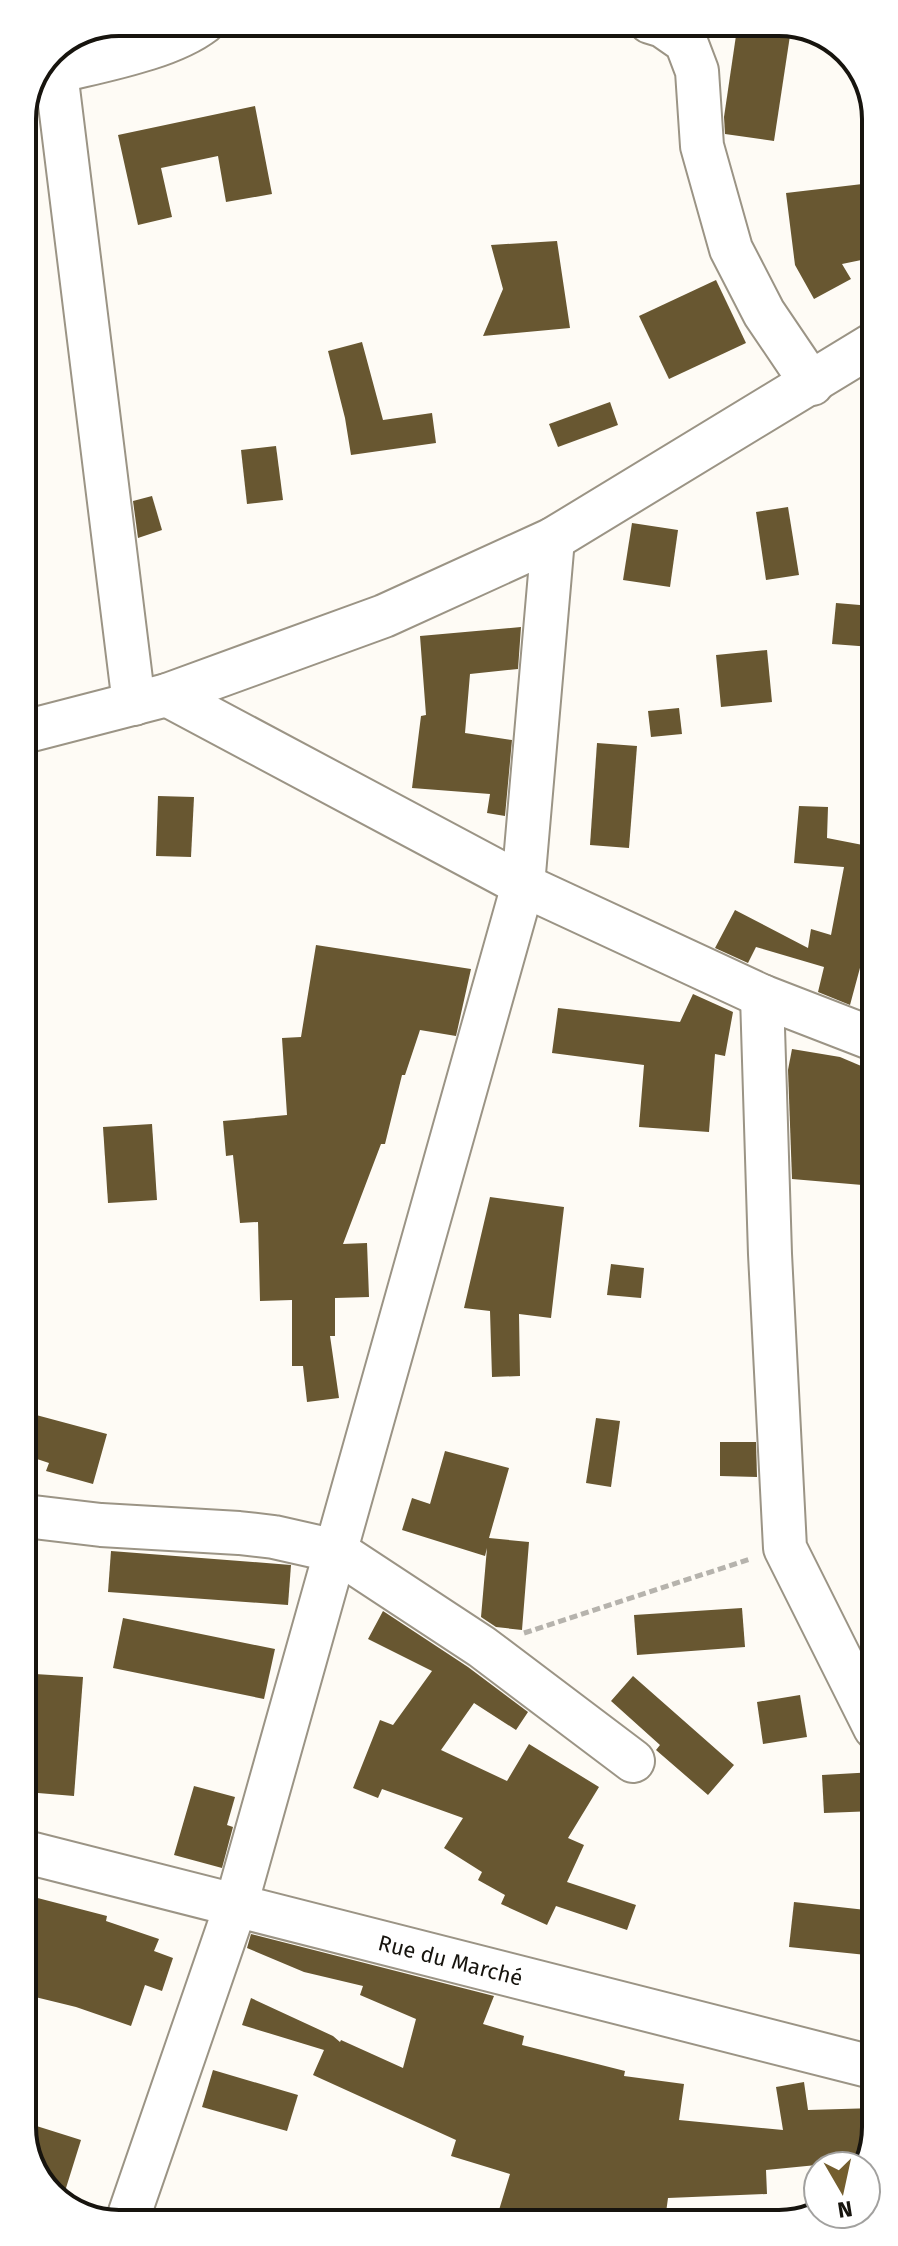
<svg xmlns="http://www.w3.org/2000/svg" width="898" height="2246" viewBox="0 0 898 2246" font-family="'Fira Sans',sans-serif">
  <style>
    .building { fill: #685731 }
    .lines { fill: none; stroke-linecap: round; stroke-linejoin: round }
    .minor-casing { stroke: #9b9485; stroke-width: 46 }
    .path { stroke: #b6b3ad; stroke-width: 5; stroke-dasharray: 8 4; stroke-linecap: butt }
    .minor { stroke: #fff; stroke-width: 42 }
    .labels { text-anchor: middle; dominant-baseline: central; stroke-width: 8; stroke-linejoin: round; paint-order: stroke }
    .street-label { font-size: 22px; fill: #17140e; stroke: #fff }
    .rim { fill: none; stroke: #17140e; stroke-width: 4 }
  </style>
  <rect width="100%" height="100%" fill="#fefbf5"/>
  <g class="building">
    <path d="M 738,22 L 791,29 L 774,141 L 725,134 L 724,117 Z"/>
    <path d="M 255,106 L 272,194 L 226,202 L 218,156 L 161,168 L 172,217 L 138,225 L 118,135 Z"/>
    <path d="M 871,183 L 871,258 L 842,264 L 851,279 L 814,299 L 795,265 L 786,193 Z"/>
    <path d="M 557,241 L 570,328 L 483,336 L 503,289 L 491,245 Z"/>
    <path d="M 716,280 L 746,343 L 669,379 L 639,316 Z"/>
    <path d="M 362,342 L 383,420 L 432,413 L 436,443 L 351,455 L 345,418 L 328,351 Z"/>
    <path d="M 610,402 L 618,425 L 558,447 L 549,424 Z"/>
    <path d="M 276,446 L 283,500 L 247,504 L 241,450 Z"/>
    <path d="M 152,496 L 162,530 L 138,538 L 133,501 Z"/>
    <path d="M 788,507 L 799,575 L 766,580 L 756,512 Z"/>
    <path d="M 632,523 L 678,530 L 670,587 L 623,580 Z"/>
    <path d="M 836,603 L 872,606 L 872,647 L 832,644 Z"/>
    <path d="M 521,627 L 518,669 L 470,674 L 465,733 L 512,740 L 505,816 L 487,813 L 490,794 L 412,788 L 421,716 L 426,715 L 420,636 Z"/>
    <path d="M 767,650 L 772,702 L 721,707 L 716,655 Z"/>
    <path d="M 679,708 L 682,734 L 651,737 L 648,711 Z"/>
    <path d="M 597,743 L 637,746 L 629,848 L 590,845 Z"/>
    <path d="M 158,796 L 194,797 L 191,857 L 156,856 Z"/>
    <path d="M 799,806 L 828,807 L 827,838 L 873,847 L 873,954 L 864,953 L 850,1005 L 818,992 L 824,967 L 756,947 L 748,963 L 715,948 L 735,910 L 808,948 L 811,929 L 831,935 L 844,867 L 794,863 Z"/>
    <path d="M 316,945 L 471,969 L 456,1036 L 420,1030 L 405,1075 L 402,1075 L 385,1144 L 381,1144 L 343,1244 L 367,1243 L 369,1297 L 335,1298 L 335,1336 L 330,1336 L 339,1398 L 307,1402 L 303,1366 L 292,1366 L 292,1300 L 260,1301 L 258,1222 L 240,1223 L 233,1155 L 226,1156 L 223,1121 L 287,1115 L 282,1038 L 301,1037 Z"/>
    <path d="M 693,994 L 733,1012 L 725,1056 L 715,1054 L 709,1132 L 639,1127 L 644,1065 L 552,1053 L 558,1008 L 680,1022 Z"/>
    <path d="M 792,1049 L 840,1057 L 873,1071 L 874,1186 L 792,1179 L 788,1070 Z"/>
    <path d="M 152,1124 L 157,1200 L 108,1203 L 103,1127 Z"/>
    <path d="M 490,1197 L 564,1207 L 551,1318 L 519,1314 L 520,1376 L 492,1377 L 490,1311 L 464,1308 Z"/>
    <path d="M 611,1264 L 644,1268 L 641,1298 L 607,1295 Z"/>
    <path d="M 25,1412 L 107,1434 L 93,1484 L 46,1471 L 49,1463 L 25,1455 Z"/>
    <path d="M 596,1418 L 620,1421 L 611,1487 L 586,1483 Z"/>
    <path d="M 720,1442 L 756,1442 L 757,1477 L 720,1476 Z"/>
    <path d="M 445,1451 L 509,1468 L 489,1538 L 529,1542 L 522,1630 L 496,1627 L 481,1617 L 487,1548 L 485,1556 L 402,1530 L 412,1498 L 430,1504 Z"/>
    <path d="M 111,1551 L 291,1565 L 288,1605 L 108,1592 Z"/>
    <path d="M 742,1608 L 745,1647 L 637,1655 L 634,1615 Z"/>
    <path d="M 383,1611 L 468,1667 L 528,1712 L 516,1730 L 474,1703 L 441,1750 L 507,1781 L 529,1744 L 599,1787 L 568,1838 L 584,1845 L 567,1882 L 636,1905 L 627,1930 L 556,1906 L 547,1925 L 501,1904 L 505,1895 L 478,1880 L 482,1872 L 444,1848 L 463,1818 L 382,1789 L 378,1798 L 353,1788 L 380,1720 L 393,1725 L 432,1671 L 368,1639 Z"/>
    <path d="M 123,1618 L 275,1649 L 264,1699 L 113,1668 Z"/>
    <path d="M 35,1674 L 83,1677 L 74,1796 L 26,1792 Z"/>
    <path d="M 633,1676 L 734,1765 L 708,1795 L 656,1750 L 660,1745 L 611,1701 Z"/>
    <path d="M 800,1695 L 807,1737 L 763,1744 L 757,1702 Z"/>
    <path d="M 875,1772 L 875,1811 L 824,1813 L 822,1775 Z"/>
    <path d="M 194,1786 L 235,1797 L 227,1825 L 233,1827 L 222,1868 L 174,1855 Z"/>
    <path d="M 26,1895 L 107,1916 L 106,1921 L 159,1939 L 154,1951 L 173,1958 L 162,1991 L 145,1985 L 131,2026 L 76,2007 L 27,1995 Z"/>
    <path d="M 794,1902 L 875,1911 L 876,1956 L 789,1947 Z"/>
    <path d="M 251,1934 L 494,1996 L 483,2024 L 524,2036 L 522,2045 L 625,2071 L 624,2076 L 684,2084 L 679,2120 L 783,2130 L 776,2087 L 804,2082 L 808,2110 L 875,2108 L 875,2130 L 864,2164 L 837,2165 L 837,2163 L 766,2170 L 767,2194 L 668,2198 L 665,2220 L 537,2221 L 499,2210 L 510,2174 L 451,2156 L 456,2140 L 313,2075 L 324,2050 L 242,2025 L 251,1998 L 333,2036 L 340,2042 L 341,2040 L 403,2068 L 416,2019 L 360,1995 L 363,1986 L 304,1972 L 247,1948 Z"/>
    <path d="M 213,2070 L 298,2095 L 287,2131 L 202,2107 Z"/>
    <path d="M 27,2123 L 81,2140 L 61,2204 L 27,2158 Z"/>
  </g>
  <g class="lines">
    <defs>
      <g id="minor">
        <path d="M 650,22 L 663,26 L 686,42 L 697,71 L 702,146 L 731,249 L 764,313 L 812,384"/>
        <path d="M 47,58 L 56,72 C 99,61 169,49 204,22"/>
        <path d="M 56,72 L 134,704"/>
        <path d="M 167,695 L 523,885 L 762,996 L 873,1039"/>
        <path d="M 24,732 L 167,695 L 384,616 L 553,539 L 872,345"/>
        <path d="M 762,996 L 770,1254 L 785,1548 L 875,1728"/>
        <path d="M 25,1516 L 101,1525 L 239,1533 L 274,1537 L 336,1551 L 482,1647 L 633,1761"/>
        <path id="s1" d="M 26,1852 L 876,2068"/>
        <path d="M 126,2224 L 236,1905 L 523,885 L 553,539"/>
      </g>
    </defs>
    <use href="#minor" class="minor-casing"/>
    <path class="path" d="M 524,1633 L 750,1559"/>
    <use href="#minor" class="minor"/>
  </g>
  <g class="labels">
    <g class="street-label">
      <text stroke="none"><textPath href="#s1" startOffset="438">Rue du Marché</textPath></text>
    </g>
  </g>
  <path d="M0 0H898V2246H0ZM119 36H779A83 83 0 0 1 862 119V2127A83 83 0 0 1 779 2210H119A83 83 0 0 1 36 2127V119A83 83 0 0 1 119 36Z" fill="#fff" fill-rule="evenodd"/>
  <path class="rim" d="M119 36H779A83 83 0 0 1 862 119V2127A83 83 0 0 1 779 2210H119A83 83 0 0 1 36 2127V119A83 83 0 0 1 119 36Z"/>
  <g transform="translate(842 2190) rotate(171)"><circle r="38" fill="#ffffff" stroke="#a2a19f" stroke-width="2"/>
  <path d="M0-6L14 30L0 20L-14 30Z" fill="#745e2e"/>
  <text y="-12" font-size="22" font-weight="bold" text-anchor="middle" fill="#17140e">N</text>
  </g>
</svg>
